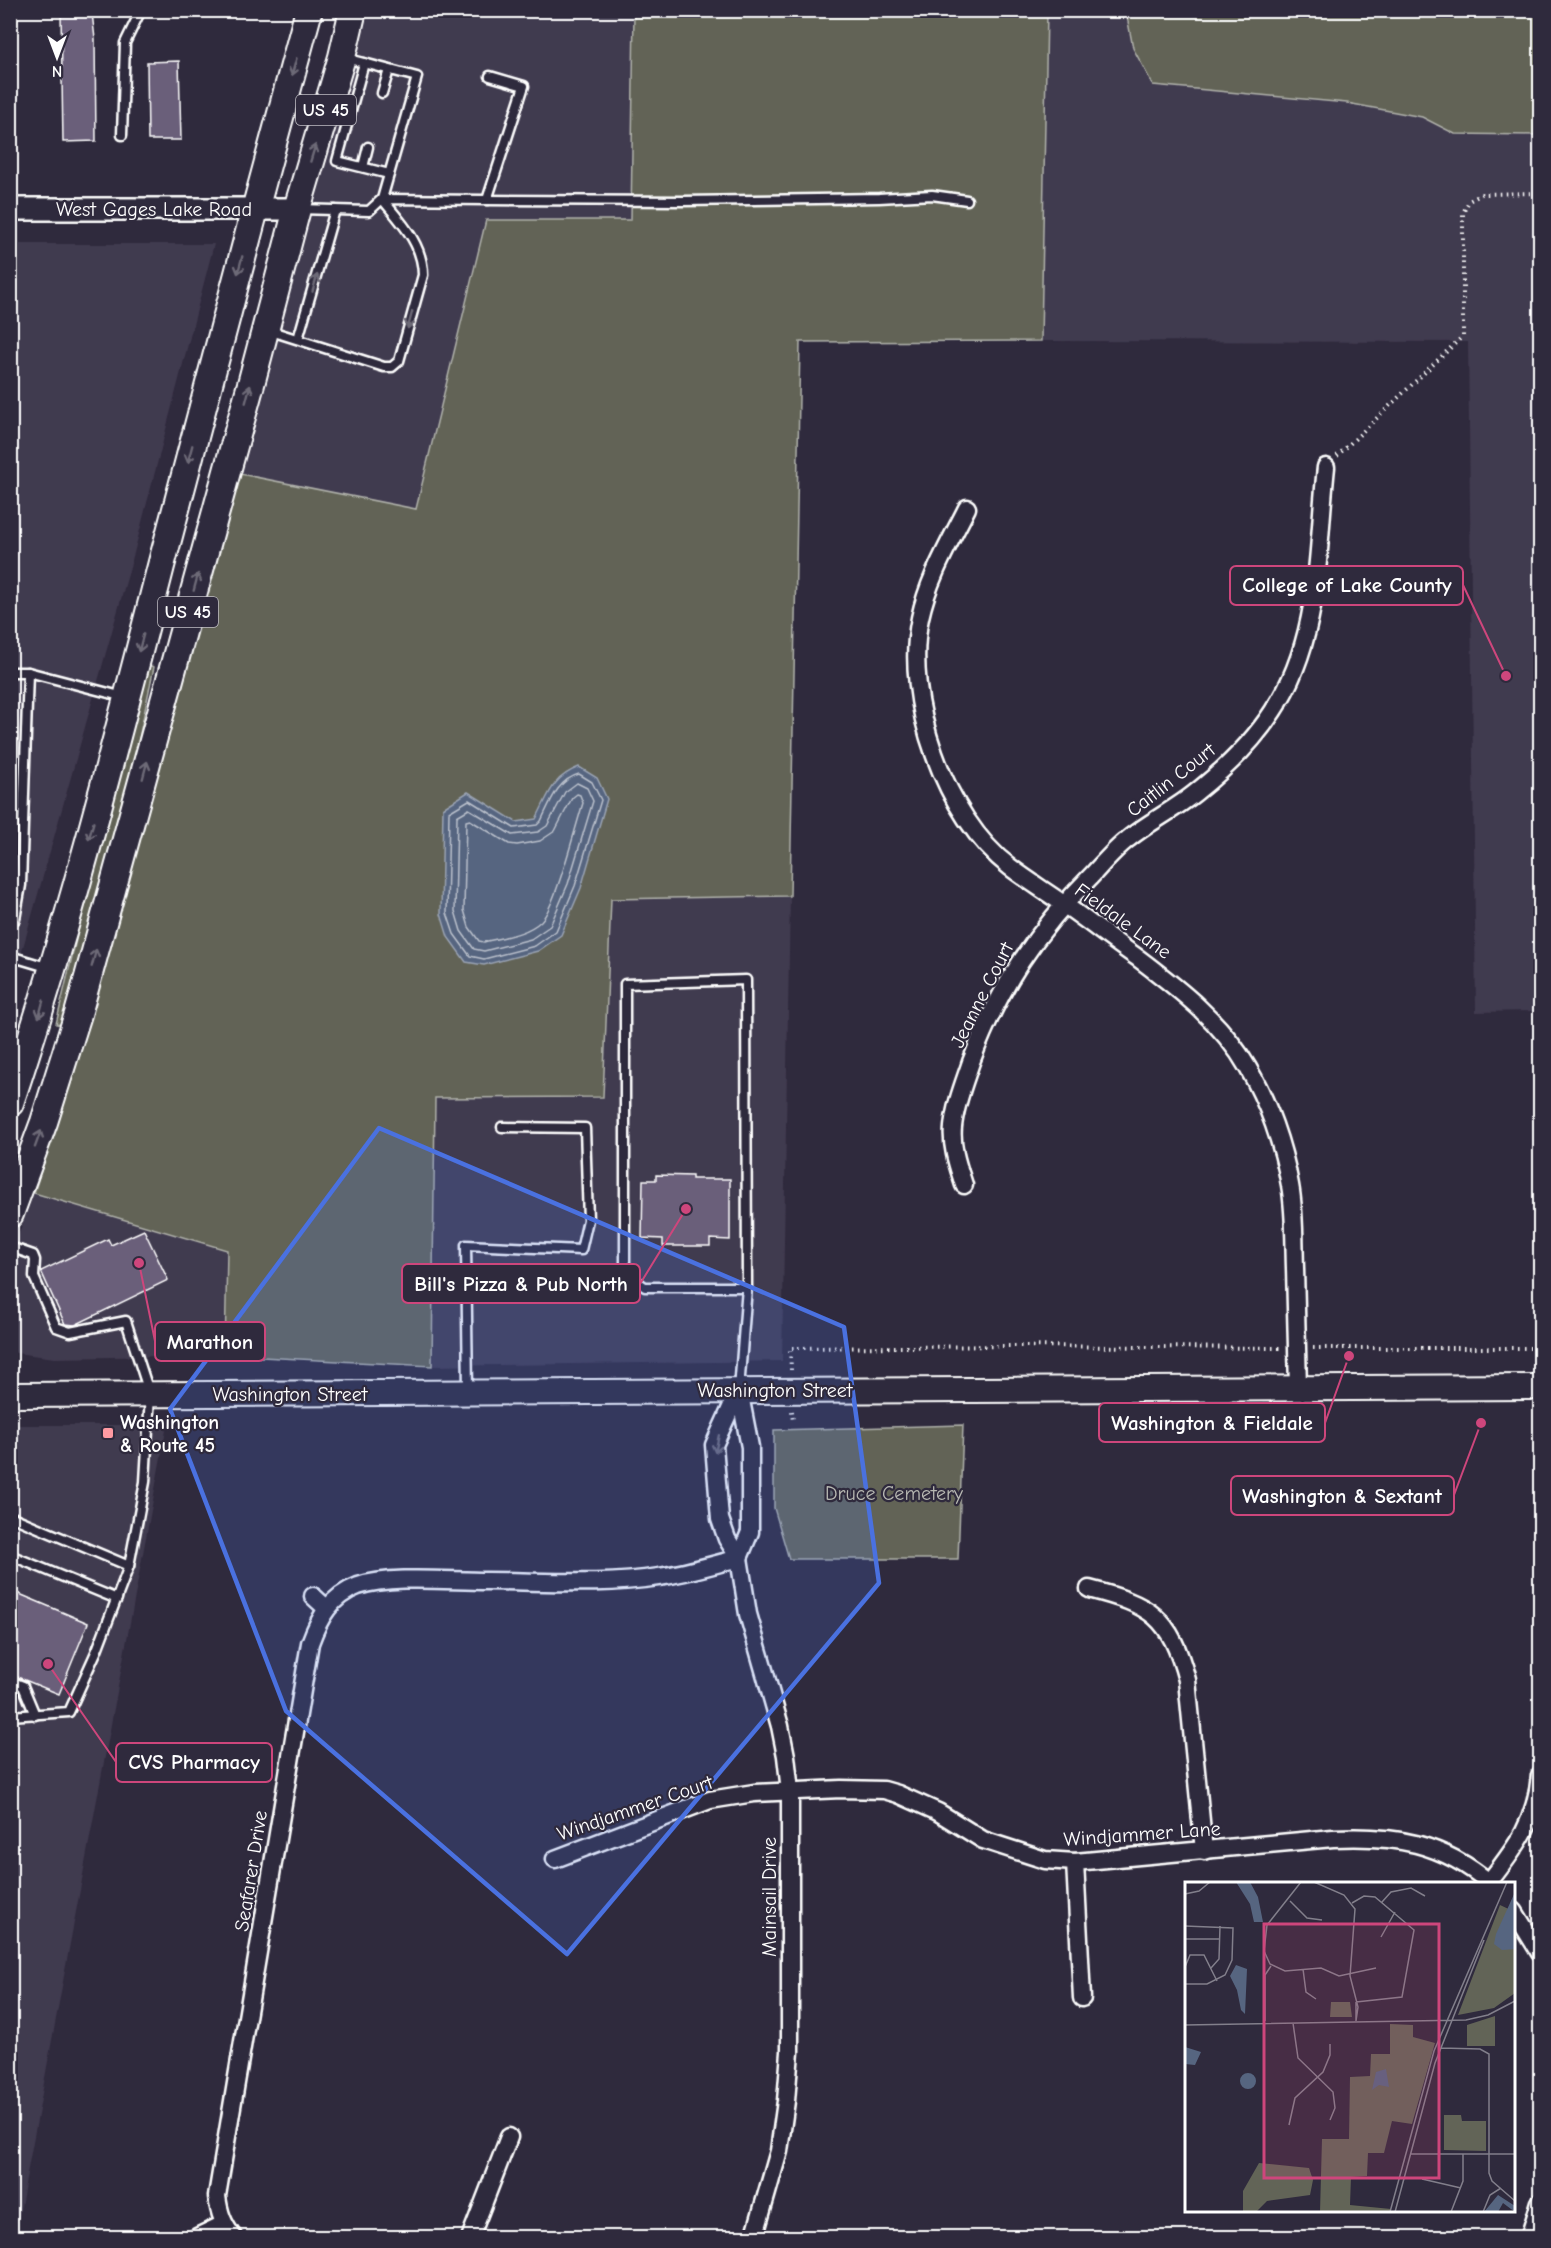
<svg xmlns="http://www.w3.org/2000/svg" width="1551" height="2248" viewBox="0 0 1551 2248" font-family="'Comic Neue',sans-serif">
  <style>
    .built { fill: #413a4f }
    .green { fill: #626457; stroke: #b0b2ab; stroke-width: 1.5 }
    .water { fill: #566580; stroke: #9aa3b3; stroke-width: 1.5 }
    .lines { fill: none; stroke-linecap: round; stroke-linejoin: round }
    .shore { stroke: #bbc1cc; stroke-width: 1.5 }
    .building { fill: #6a5e7a; stroke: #fff; stroke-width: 1.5 }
    .service-casing { stroke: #fff; stroke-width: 13 }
    .minor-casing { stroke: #fff; stroke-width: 21 }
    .tertiary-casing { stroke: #fff; stroke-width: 26 }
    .secondary-casing { stroke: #fff; stroke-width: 28 }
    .primary-casing { stroke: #fff; stroke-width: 30 }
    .path { stroke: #fff; stroke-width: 4; stroke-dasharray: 1.5 4.5; stroke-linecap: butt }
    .service { stroke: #2f2a3d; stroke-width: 8 }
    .minor { stroke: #2f2a3d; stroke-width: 16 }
    .tertiary { stroke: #2f2a3d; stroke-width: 21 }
    .secondary { stroke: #2f2a3d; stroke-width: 24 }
    .primary { stroke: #2f2a3d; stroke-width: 26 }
    .oneway { stroke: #6d6a77 }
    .marked { fill: #4a71e0; fill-opacity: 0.2; stroke: #4a71e0; stroke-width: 4.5; stroke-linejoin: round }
    .poi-dot { fill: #ff9aa2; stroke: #2f2a3d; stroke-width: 2 }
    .labels { text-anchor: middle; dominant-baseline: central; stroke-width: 4.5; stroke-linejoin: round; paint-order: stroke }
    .shield { fill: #2f2a3d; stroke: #c1bfc5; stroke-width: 1.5 }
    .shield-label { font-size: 18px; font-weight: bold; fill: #fff }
    .street-label { font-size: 20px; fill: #fff; stroke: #2f2a3d }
    .poi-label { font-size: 20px; font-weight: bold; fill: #fff; stroke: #2f2a3d; text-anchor: start }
    .park-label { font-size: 20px; fill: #b8b9b3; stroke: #2f2a3d }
    .inset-road { fill: none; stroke: #827f8b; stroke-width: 1.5 }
    .view { fill: #ce467c; fill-opacity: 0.15; stroke: #ce467c; stroke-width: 3 }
    .inset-edge { fill: none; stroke: #fff; stroke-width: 3 }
    .leader { fill: none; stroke: #ce467c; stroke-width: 2 }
    .callout-dot { fill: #ce467c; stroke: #2f2a3d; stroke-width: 2 }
    .callout { fill: #2f2a3d; stroke: #ce467c; stroke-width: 2 }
    .callout-label { font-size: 21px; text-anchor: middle; font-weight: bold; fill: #fff }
  </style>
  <rect width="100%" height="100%" fill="#2f2a3d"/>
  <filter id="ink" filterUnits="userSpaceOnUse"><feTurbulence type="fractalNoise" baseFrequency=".0167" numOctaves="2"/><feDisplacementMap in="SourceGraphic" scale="12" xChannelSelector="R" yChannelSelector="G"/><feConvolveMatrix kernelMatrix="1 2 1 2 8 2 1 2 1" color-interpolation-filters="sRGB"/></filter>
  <g filter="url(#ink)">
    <g class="built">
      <path d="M 354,11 L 782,11 L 634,12 L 632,220 L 486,221 L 416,509 L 235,473 Z"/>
      <path d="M 1047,11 L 1540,11 L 1540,1011 L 1476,1012 L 1468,342 L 1041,341 Z"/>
      <path d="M 11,244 L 214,244 L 134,553 L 11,990 Z"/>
      <path d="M 790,896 L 782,1361 L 432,1366 L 435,1097 L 603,1097 L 611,899 Z"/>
      <path d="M 34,1193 L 228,1250 L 225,1355 L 55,1358 L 16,1353 L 11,1350 L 10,1257 Z"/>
      <path d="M 10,1425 L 167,1425 L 15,2238 L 10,2237 Z"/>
    </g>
    <g class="green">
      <path d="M 782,10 L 1047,11 L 1041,341 L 800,342 L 790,896 L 611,899 L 603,1097 L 435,1098 L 432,1366 L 225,1355 L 227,1250 L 34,1193 L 101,979 L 235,473 L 416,509 L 486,220 L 631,220 L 634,12 Z"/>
      <path d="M 1126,11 L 1540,11 L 1540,135 L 1455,134 L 1422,117 L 1347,103 L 1153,85 L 1133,48 Z"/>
      <path d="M 148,665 L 154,667 L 133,767 L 62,1025 L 56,1024 L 80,923 Z"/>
      <path d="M 963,1425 L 958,1559 L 789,1559 L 774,1508 L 774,1430 Z"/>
    </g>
    <path class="water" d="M 579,767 L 597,778 L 607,799 L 581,888 L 561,935 L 538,951 L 484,965 L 466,962 L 448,937 L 441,914 L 443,808 L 468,792 L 516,822 L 536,819 C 549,795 551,778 579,767 Z"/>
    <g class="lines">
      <g class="shore">
        <path d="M 579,774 L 592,782 L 601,800 L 575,886 L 556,931 L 535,946 L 484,959 L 470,956 L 454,934 L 447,913 L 449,812 L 469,800 L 514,828 L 537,825 L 541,821 C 550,803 557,780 579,774 Z"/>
        <path d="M 577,783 L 587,788 L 593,801 L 568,884 L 550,926 L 531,939 L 484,951 L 474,949 L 461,931 L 455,911 L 457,816 L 469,809 L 512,835 L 538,832 L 547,826 L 565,792 Z"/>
        <path d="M 577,794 L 580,795 L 583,803 C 576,825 555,908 541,921 C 526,935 502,937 484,942 L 479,941 L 469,927 L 464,910 L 466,821 L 470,820 L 509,844 L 517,845 L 540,841 L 555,831 L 572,798 Z"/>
      </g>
    </g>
    <g class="building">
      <path d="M 61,13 L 92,13 L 95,39 L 96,141 L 63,142 Z"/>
      <path d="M 179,61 L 181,140 L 148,140 L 147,62 Z"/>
      <path d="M 656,1175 L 692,1176 L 692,1179 L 730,1179 L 730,1240 L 710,1239 L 710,1246 L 663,1246 L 663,1239 L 642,1238 L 643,1180 L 656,1180 Z"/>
      <path d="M 144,1230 L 168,1280 L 75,1325 L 65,1324 L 41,1271 L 108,1239 L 111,1245 Z"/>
      <path d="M 10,1590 L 88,1623 L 59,1694 L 10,1674 Z"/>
    </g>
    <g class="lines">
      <defs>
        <g id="service">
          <path d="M 364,63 L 337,161 L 389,174"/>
          <path d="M 382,93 L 389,70"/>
          <path d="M 122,135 L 125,43 L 141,10"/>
          <path d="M 363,167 L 368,147"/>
          <path d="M 487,200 L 683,201 L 879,198 L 932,195 L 967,200"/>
          <path d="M 299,209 L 369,211 L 382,199 L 487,200 L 524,86 L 490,76"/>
          <path d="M 268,330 L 384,367 L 392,367 L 399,361 L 423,275 C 423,244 401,222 382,199 L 417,77 L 345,58"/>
          <path d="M 298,339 L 335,210"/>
          <path d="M 10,672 L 28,672 L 124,697"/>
          <path d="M 10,919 L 15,919 L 21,885 L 28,672"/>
          <path d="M 10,956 L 50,968"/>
          <path d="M 10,1247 L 33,1255 L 35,1260 L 34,1277 L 56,1327 L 70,1332 L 126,1321 L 150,1395 L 145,1482 L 129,1566 L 97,1650 L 69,1712 L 10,1716"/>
          <path d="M 468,1390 L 466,1245 L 581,1250 L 588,1220 L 585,1128 L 502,1127"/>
          <path d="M 739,1390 L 747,1287 L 746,980 L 625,984 L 625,1273 L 645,1287 L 747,1287"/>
          <path d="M 10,1516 L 129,1566"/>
          <path d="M 10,1555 L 117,1599"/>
          <path d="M 10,1681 L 23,1686 L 35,1715"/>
        </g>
        <g id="minor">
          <path d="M 967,508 C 949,544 928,579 920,618 C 903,698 945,818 1010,867 C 1027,880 1045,891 1062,903 C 1088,921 1112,940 1138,958 C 1179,989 1222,1022 1248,1068 C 1268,1102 1283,1145 1290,1185 C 1295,1212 1294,1241 1295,1268 C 1296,1308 1297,1348 1298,1388"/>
          <path d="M 964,1185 C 958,1166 951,1147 953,1127 C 955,1105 964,1083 971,1062 C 999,987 1036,931 1093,874 C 1104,862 1115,849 1128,839 C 1149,822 1174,810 1195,793 C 1224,770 1253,742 1273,711 C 1321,639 1317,550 1326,467"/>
          <path d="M 739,1390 L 714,1445 L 720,1519 L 727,1539 L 739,1558 L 748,1614 L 780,1726 L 786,1756 L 790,1791 L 790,2052 L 786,2101 L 779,2151 L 754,2238"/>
          <path d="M 739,1558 L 750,1532 L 750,1447 L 739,1390"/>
          <path d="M 1089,1589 C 1151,1605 1170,1616 1187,1680 L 1204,1851"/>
          <path d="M 313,1596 L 326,1608"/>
          <path d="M 555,1859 L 710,1800 L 754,1793 L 841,1789 L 884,1790 L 898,1794 L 938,1812 L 983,1840 L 1045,1860 L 1075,1862 L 1333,1838 C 1394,1835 1442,1842 1491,1884"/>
          <path d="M 1075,1862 L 1082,1998"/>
          <path d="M 1489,1882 C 1517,1846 1536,1822 1540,1775"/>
          <path d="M 1514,1911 L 1540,1953"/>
          <path d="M 197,2237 L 224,2224"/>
          <path d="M 234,2238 C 223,2224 219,2213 217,2196 L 310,1643 C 319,1618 331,1596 358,1586 C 392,1575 449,1581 486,1581 C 543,1581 602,1586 659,1577 C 686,1573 712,1565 739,1558"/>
          <path d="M 470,2238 L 509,2137"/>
          <path d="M 1529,2238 L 1540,2202"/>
        </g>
        <path id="tertiary" d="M 10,209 L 297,209"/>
        <path id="secondary" d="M 10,1395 L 1540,1387"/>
        <g id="primary">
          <path d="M 10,1103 C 69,926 115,746 161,566 C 210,380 258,195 309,10"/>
          <path d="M 10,1214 L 44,1122 L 78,1014 L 251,384 L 297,209 L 342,57 L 353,10"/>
        </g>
      </defs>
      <use href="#service" class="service-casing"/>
      <use href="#minor" class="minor-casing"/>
      <use href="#tertiary" class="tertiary-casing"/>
      <use href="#secondary" class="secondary-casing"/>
      <use href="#primary" class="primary-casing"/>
      <g class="path">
        <path d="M 1337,456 L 1463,336 L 1463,213 L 1469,201 L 1482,194 L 1540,193"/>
        <path d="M 1313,1348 L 1540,1348"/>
        <path d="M 791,1370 L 790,1348 L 1014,1346 L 1282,1348"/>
        <path d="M 792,1411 L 793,1422"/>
      </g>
      <use href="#service" class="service"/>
      <use href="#minor" class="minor"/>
      <use href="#tertiary" class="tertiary"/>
      <use href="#secondary" class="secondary"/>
      <use href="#primary" class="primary"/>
    </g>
    <defs><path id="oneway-shaft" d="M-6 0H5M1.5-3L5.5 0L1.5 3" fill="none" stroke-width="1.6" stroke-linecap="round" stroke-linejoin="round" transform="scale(1.5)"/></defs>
    <g class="oneway">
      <use href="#oneway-shaft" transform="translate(294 67) rotate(106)"/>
      <use href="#oneway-shaft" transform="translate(313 153) rotate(-73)"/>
      <use href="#oneway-shaft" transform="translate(240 265) rotate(105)"/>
      <use href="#oneway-shaft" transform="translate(315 283) rotate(-74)"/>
      <use href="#oneway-shaft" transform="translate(410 320) rotate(105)"/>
      <use href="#oneway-shaft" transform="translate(248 394) rotate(-75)"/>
      <use href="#oneway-shaft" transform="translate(190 454) rotate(105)"/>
      <use href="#oneway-shaft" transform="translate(196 582) rotate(-75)"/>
      <use href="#oneway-shaft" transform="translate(141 643) rotate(105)"/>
      <use href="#oneway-shaft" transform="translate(145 770) rotate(-75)"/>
      <use href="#oneway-shaft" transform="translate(91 831) rotate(106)"/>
      <use href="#oneway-shaft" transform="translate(94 958) rotate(-75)"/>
      <use href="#oneway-shaft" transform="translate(41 1009) rotate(105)"/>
      <use href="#oneway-shaft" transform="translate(38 1139) rotate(-70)"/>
      <use href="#oneway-shaft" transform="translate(717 1444) rotate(102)"/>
    </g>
  </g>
  <path class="marked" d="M 379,1128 L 844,1327 L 879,1583 L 567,1954 L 286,1711 L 170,1409 Z"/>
  <rect class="poi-dot" x="102" y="1427" width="12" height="12" rx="3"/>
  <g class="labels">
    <g class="shield">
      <rect x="296" y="95" width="60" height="30" rx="4.5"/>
      <rect x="158" y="597" width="60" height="30" rx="4.5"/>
    </g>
    <g class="shield-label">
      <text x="326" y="110">US 45</text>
      <text x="188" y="612">US 45</text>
    </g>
    <g class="street-label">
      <text x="154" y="209">West Gages Lake Road</text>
      <text transform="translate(1171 780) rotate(-38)">Caitlin Court</text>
      <text transform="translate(1123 921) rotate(36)">Fieldale Lane</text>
      <text transform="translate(982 995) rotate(-63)">Jeanne Court</text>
      <text x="775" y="1390">Washington Street</text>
      <text x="290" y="1394">Washington Street</text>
      <text transform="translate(635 1808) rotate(-19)">Windjammer Court</text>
      <text transform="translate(1142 1834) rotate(-4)">Windjammer Lane</text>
      <text transform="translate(251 1871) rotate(-81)">Seafarer Drive</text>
      <text transform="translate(769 1897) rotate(-90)">Mainsail Drive</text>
    </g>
    <g class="poi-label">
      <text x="120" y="1422">Washington<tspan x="120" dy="23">&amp; Route 45</tspan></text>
    </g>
    <g class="park-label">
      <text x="894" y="1493">Druce Cemetery</text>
    </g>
  </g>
  <g transform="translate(1185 1882)">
    <rect width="330" height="330" fill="#2f2a3d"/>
    <path d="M 315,23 L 330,30 L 330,111 L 309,126 L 273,133 ZM 146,120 L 165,120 L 167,135 L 145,135 ZM 310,134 L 310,164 L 282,164 L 282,143 ZM 205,142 L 228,143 L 228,155 L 250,161 L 227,242 L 207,239 L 199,271 L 183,271 L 182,294 L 166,295 L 165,323 L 206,327 L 205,330 L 135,330 L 137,257 L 164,257 L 165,195 L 185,194 L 186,172 L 205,172 ZM 259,233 L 276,233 L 277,239 L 301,239 L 301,269 L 259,268 ZM 74,281 L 124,286 L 128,298 L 125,313 L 82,319 L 71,330 L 58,330 L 58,309 Z" fill="#626457"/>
    <path d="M 51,0 L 65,0 L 73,15 L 78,40 L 69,40 L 65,22 ZM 330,10 L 330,67 L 317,68 L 309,62 L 311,52 ZM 51,83 L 62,87 L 60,132 L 56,128 L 52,108 L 45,94 ZM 0,165 L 16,170 L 10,183 L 0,182 ZM 201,187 L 204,205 L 194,203 L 187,208 L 191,190 ZM55 199a8 8 0 1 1 16 0a8 8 0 1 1-16 0ZM 313,313 L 330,324 L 330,330 L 318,321 L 313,330 L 299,330 Z" fill="#566580"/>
    <path class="inset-road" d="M 116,0 L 82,43 L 79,69 L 85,82 L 100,89 L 136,86 L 154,94 L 191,86M 129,0 L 159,13 L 170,27 L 165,94 L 173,125 L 171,139M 0,12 L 14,9 L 25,0M 105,19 L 122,36 L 137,38M 197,20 L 206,10 L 226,6 L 240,14M 167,21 L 179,14 L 190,15 L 229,48 L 217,115 L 171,120M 0,44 L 48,46 L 47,78 L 40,93 L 22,102 L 0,102M 196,55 L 210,30M 0,57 L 34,57M 0,85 L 5,73 L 19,73 L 32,99M 26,86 L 34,77 L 35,44M 118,87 L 121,110 L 131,117M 80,139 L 80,93 L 86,84M 171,139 L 171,120M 108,141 L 113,176 L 148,210 L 150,226 L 145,238M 0,143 L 281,138 L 303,133 L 330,119M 256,166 L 295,167 L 304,172 L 304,291 L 307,299 L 330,319M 104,243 L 110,216 L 138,190 L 145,173 L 145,162M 225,272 L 330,272M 237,297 L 276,306M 205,330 L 249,169 L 322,0M 210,330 L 250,181 L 299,58M 266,330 L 278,299 L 278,272M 298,330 L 305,313 L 316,306"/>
    <path class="view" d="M 79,42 L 254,42 L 254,296 L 79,296 Z"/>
    <rect width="330" height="330" class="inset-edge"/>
  </g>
  <path class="leader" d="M1506 676L1463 585M686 1209L640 1284M139 1263L155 1341M1349 1356L1325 1423M1481 1423L1454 1495M48 1664L116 1762"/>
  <g class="callout-dot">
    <circle cx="1506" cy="676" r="6"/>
    <circle cx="686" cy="1209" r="6"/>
    <circle cx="139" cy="1263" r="6"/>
    <circle cx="1349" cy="1356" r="6"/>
    <circle cx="1481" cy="1423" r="6"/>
    <circle cx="48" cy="1664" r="6"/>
  </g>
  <g class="callout">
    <rect x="1230" y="566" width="233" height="39" rx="6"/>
    <rect x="402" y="1264" width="238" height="39" rx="6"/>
    <rect x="155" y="1322" width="110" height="39" rx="6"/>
    <rect x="1099" y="1403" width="226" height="39" rx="6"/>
    <rect x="1231" y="1476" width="223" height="39" rx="6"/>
    <rect x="116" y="1743" width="156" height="39" rx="6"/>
  </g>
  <g class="callout-label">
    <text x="1347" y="592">College of Lake County</text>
    <text x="521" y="1291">Bill's Pizza &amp; Pub North</text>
    <text x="210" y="1349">Marathon</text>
    <text x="1212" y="1430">Washington &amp; Fieldale</text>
    <text x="1342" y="1503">Washington &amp; Sextant</text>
    <text x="194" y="1769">CVS Pharmacy</text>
  </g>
  <rect width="1551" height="2248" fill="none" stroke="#2f2a3d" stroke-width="36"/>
  <rect x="18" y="18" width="1515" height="2212" fill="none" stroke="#fff" stroke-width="2" filter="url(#ink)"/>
  <g transform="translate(57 57) rotate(180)" stroke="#2f2a3d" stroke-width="4.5" paint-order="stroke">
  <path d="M0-4.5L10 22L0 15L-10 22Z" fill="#ffffff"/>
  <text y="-9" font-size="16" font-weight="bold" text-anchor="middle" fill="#ffffff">N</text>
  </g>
</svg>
